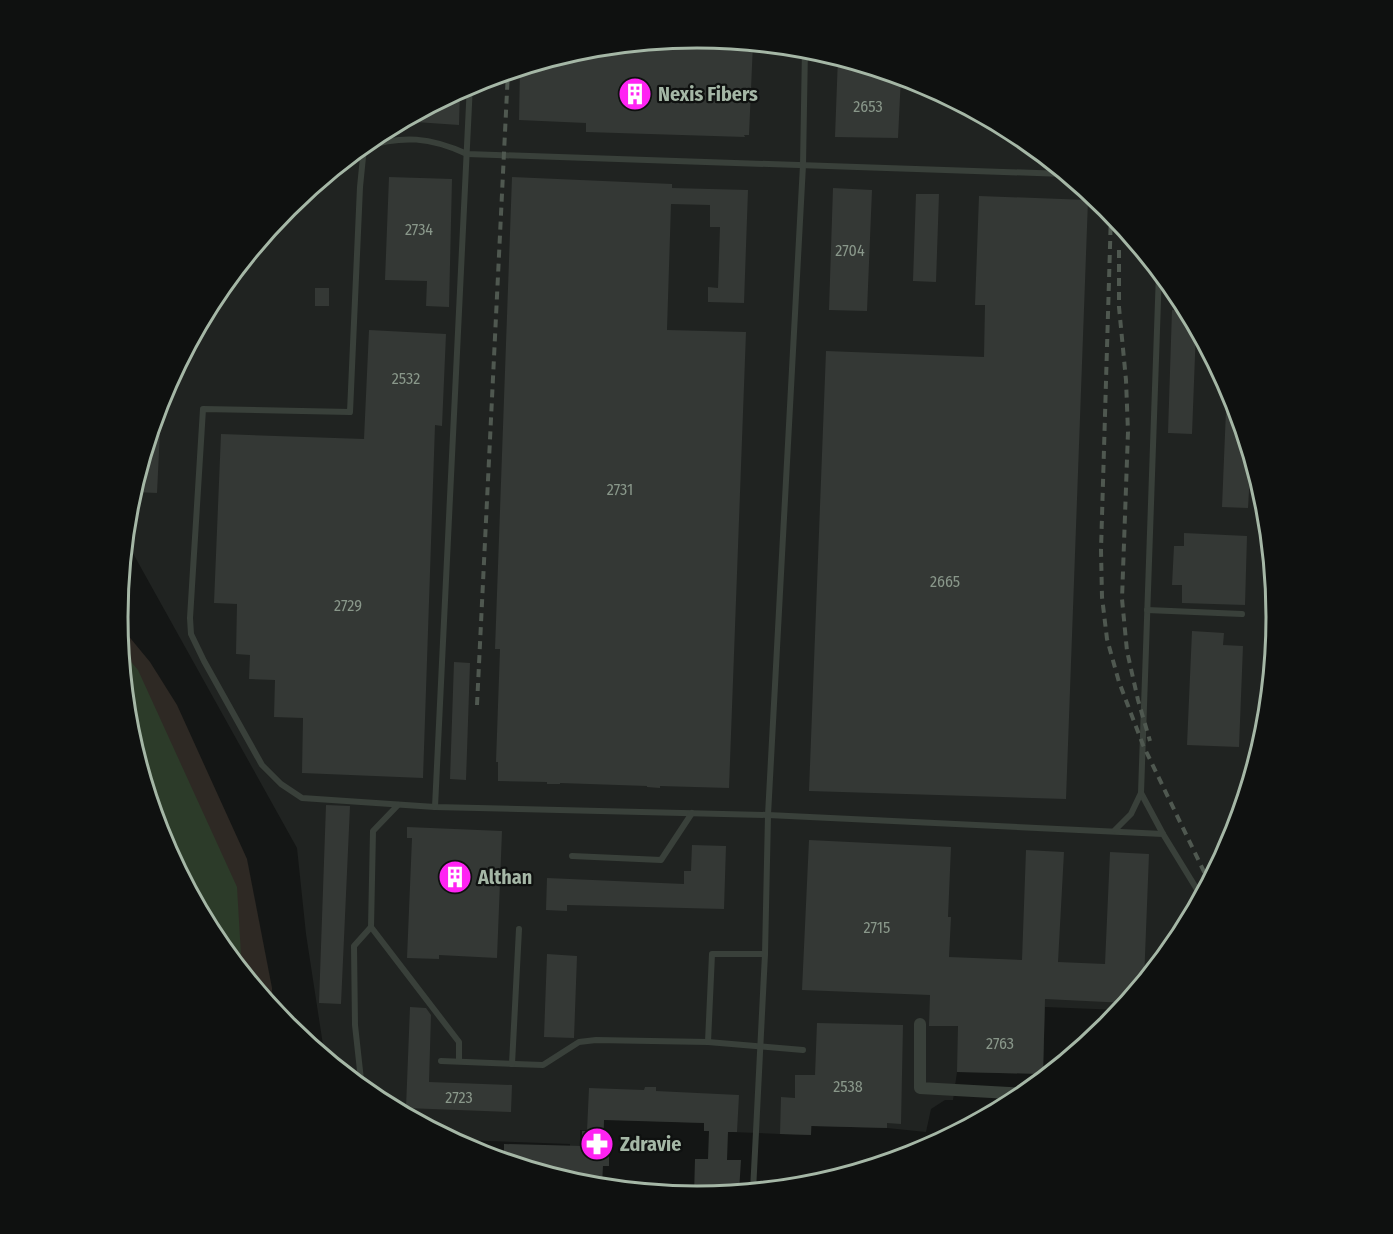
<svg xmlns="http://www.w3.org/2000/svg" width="1393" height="1234" viewBox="0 0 1393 1234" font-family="'Fira Sans Condensed',sans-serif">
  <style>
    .built { fill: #202321 }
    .green { fill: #2e2924 }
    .water { fill: #2c3b29 }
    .building { fill: #343835 }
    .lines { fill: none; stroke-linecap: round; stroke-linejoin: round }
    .service { stroke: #39403a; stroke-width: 6 }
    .minor { stroke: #39403a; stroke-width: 12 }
    .rail { stroke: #4f5850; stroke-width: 4; stroke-dasharray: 8 6; stroke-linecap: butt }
    .labels { text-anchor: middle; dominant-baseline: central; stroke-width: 4.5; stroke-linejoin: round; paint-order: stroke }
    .number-label { font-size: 16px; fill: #89978a }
    .poi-label { font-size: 20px; font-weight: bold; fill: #a5b7a6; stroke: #0f1110; text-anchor: start }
    .rim { fill: none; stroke: #a5b7a6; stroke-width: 3 }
  </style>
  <rect width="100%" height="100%" fill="#141615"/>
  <path class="built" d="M 697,38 L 810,49 L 919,82 L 1019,135 L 1107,207 L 1179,295 L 1232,396 L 1265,504 L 1274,597 L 1272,662 L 1265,730 L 1232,839 L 1178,939 L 1120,1010 L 1045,1007 L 1043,1074 L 957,1072 L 953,1100 L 945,1100 L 931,1109 L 926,1132 L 887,1128 L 812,1126 L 811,1135 L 780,1134 L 704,1131 L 704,1123 L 589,1119 L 588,1130 L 580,1130 L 580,1148 L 570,1148 L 570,1144 L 461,1140 L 461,1145 L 374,1099 L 325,1058 L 306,934 L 297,848 L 125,539 L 128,504 L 161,395 L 215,295 L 287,207 L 375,135 L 475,81 L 584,49 Z"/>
  <path class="green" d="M 117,622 L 150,662 L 177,705 L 247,859 L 272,988 L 273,1010 L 214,939 L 161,838 L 128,730 Z"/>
  <path class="water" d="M 120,649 L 138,670 L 237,887 L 242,972 L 214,939 L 161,838 L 128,730 Z"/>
  <g class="building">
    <path d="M 697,38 L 753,43 L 749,135 L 744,135 L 745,137 L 586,132 L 586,123 L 519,120 L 520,68 L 584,49 Z"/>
    <path d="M 838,57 L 901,76 L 898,138 L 835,137 Z"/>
    <path d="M 460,89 L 459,125 L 401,121 L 407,118 Z"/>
    <path d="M 389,177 L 452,179 L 449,307 L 426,306 L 427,281 L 385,280 Z"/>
    <path d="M 512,177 L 672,184 L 672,188 L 748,190 L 744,303 L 708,302 L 708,287 L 718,288 L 720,227 L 710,227 L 710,205 L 671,204 L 667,330 L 746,332 L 729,788 L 660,786 L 660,788 L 647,787 L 647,786 L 560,783 L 560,784 L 547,784 L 547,782 L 498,781 L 498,762 L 496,762 L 500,649 L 495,649 Z"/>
    <path d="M 833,188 L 872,190 L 867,311 L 829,310 Z"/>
    <path d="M 916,194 L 939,194 L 936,282 L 913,281 Z"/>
    <path d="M 979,196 L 1088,200 L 1066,799 L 809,791 L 826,351 L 984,357 L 985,305 L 975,305 Z"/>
    <rect x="315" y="288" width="14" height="18"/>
    <path d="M 1172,310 L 1187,311 L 1196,329 L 1192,434 L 1168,433 Z"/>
    <path d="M 369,330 L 446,334 L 442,426 L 435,425 L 423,778 L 302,773 L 303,718 L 274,717 L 275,680 L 249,679 L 250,655 L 236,654 L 237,604 L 214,603 L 221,434 L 364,439 Z"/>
    <path d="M 1227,386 L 1232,396 L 1251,457 L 1248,508 L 1222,507 Z"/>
    <path d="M 150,431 L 160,431 L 157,493 L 135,492 L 135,480 Z"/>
    <path d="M 1184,533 L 1247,536 L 1245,605 L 1182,603 L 1182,585 L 1172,585 L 1174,546 L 1184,546 Z"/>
    <path d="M 1192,631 L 1224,633 L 1223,645 L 1243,646 L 1239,747 L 1187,745 Z"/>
    <path d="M 454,662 L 470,663 L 466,780 L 450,779 Z"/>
    <path d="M 326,805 L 350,806 L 341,1004 L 319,1003 Z"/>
    <path d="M 407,827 L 502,831 L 497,958 L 439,955 L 439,959 L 407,958 L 412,838 L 407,838 Z"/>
    <path d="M 809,840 L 951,847 L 948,917 L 951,917 L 949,957 L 1022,960 L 1026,850 L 1064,852 L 1058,962 L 1105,964 L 1110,852 L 1149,854 L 1144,981 L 1126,1003 L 1045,999 L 1043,1074 L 957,1072 L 958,1026 L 929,1026 L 930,995 L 802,990 Z"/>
    <path d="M 692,845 L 726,846 L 724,909 L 567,905 L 567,911 L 546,910 L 547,878 L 684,884 L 684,871 L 691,871 Z"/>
    <path d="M 547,954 L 577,956 L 574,1038 L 544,1037 Z"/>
    <path d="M 410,1007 L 426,1008 L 431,1015 L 429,1082 L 512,1085 L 511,1112 L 406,1108 Z"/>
    <path d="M 817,1023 L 903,1025 L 901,1124 L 887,1123 L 887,1128 L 811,1126 L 811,1135 L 780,1134 L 781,1097 L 795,1098 L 795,1075 L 815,1075 Z"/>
    <path d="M 645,1087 L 656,1087 L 656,1091 L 739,1095 L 737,1132 L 728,1132 L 727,1160 L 741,1160 L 739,1192 L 694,1196 L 695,1159 L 708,1159 L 709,1131 L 704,1131 L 704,1123 L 604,1120 L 603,1154 L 609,1155 L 609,1166 L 603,1166 L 602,1185 L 581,1184 L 581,1173 L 536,1171 L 504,1161 L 504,1144 L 582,1146 L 582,1131 L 587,1131 L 589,1088 L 644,1090 Z"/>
  </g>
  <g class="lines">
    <g class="service">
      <path d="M 1065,174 L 467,154 C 430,137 403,135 364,147 L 360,187 L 350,412 L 203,409 L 190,618 L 191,634 L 204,661 L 262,765 L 281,784 L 302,798 L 435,807 L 768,815 L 1163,834"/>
      <path d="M 1159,272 L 1141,793 L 1163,834 L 1201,896"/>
      <path d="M 1147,610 L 1242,614"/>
      <path d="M 398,805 L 373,831 L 371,927 L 459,1042 L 459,1061"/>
      <path d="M 435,807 L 470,84"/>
      <path d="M 1115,830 L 1131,814 L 1141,793"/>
      <path d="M 572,856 L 661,860 L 692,813"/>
      <path d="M 708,1042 L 712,954 L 765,954"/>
      <path d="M 441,1061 L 543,1065 L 579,1042 L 596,1040 L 708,1042 L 803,1050"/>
      <path d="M 512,1064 L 519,929"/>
      <path d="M 362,1089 L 355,1025 L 354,946 L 371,927"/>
      <path d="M 753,1191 L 765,954 L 768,815 L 803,165 L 805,48"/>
    </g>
    <path class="minor" d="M 920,1024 L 920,1088 L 1025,1094"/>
    <g class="rail">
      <path d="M 1111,213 L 1101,550 L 1102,597 L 1107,639 L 1119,682 L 1143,745 L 1209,882"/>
      <path d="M 1119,250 L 1119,307 L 1126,380 L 1128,432 L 1122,599 L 1127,651 L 1138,700 L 1150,741"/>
      <path d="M 477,705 L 508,71"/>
    </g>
  </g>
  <defs>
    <symbol id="building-disc" viewBox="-11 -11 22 22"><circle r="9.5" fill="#ff23f3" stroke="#0f1110"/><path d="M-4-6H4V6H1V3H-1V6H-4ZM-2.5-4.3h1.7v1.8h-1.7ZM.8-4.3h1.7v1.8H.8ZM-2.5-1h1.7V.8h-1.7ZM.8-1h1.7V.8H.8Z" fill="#fff"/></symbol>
    <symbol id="pharmacy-disc" viewBox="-11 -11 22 22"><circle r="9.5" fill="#ff23f3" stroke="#0f1110"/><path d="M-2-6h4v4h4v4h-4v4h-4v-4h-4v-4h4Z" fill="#fff"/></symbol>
  </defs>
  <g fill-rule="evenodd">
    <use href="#building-disc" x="616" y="75" width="38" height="38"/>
    <use href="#building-disc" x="436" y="858" width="38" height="38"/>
    <use href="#pharmacy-disc" x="578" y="1125" width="38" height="38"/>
  </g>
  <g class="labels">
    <g class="number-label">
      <text x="868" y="106">2653</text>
      <text x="419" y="229">2734</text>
      <text x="850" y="250">2704</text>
      <text x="406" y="378">2532</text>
      <text x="620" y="489">2731</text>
      <text x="945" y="581">2665</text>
      <text x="348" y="605">2729</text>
      <text x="877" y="927">2715</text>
      <text x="1000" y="1043">2763</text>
      <text x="848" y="1086">2538</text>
      <text x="459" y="1097">2723</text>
    </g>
    <g class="poi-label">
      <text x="658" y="94">Nexis Fibers</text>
      <text x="478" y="877">Althan</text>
      <text x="620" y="1144">Zdravie</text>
    </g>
  </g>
  <path d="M0 0H1393V1234H0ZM128 617a569 569 0 1 1 1138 0a569 569 0 1 1-1138 0Z" fill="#0f1110" fill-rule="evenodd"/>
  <path class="rim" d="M128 617a569 569 0 1 1 1138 0a569 569 0 1 1-1138 0Z"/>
</svg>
